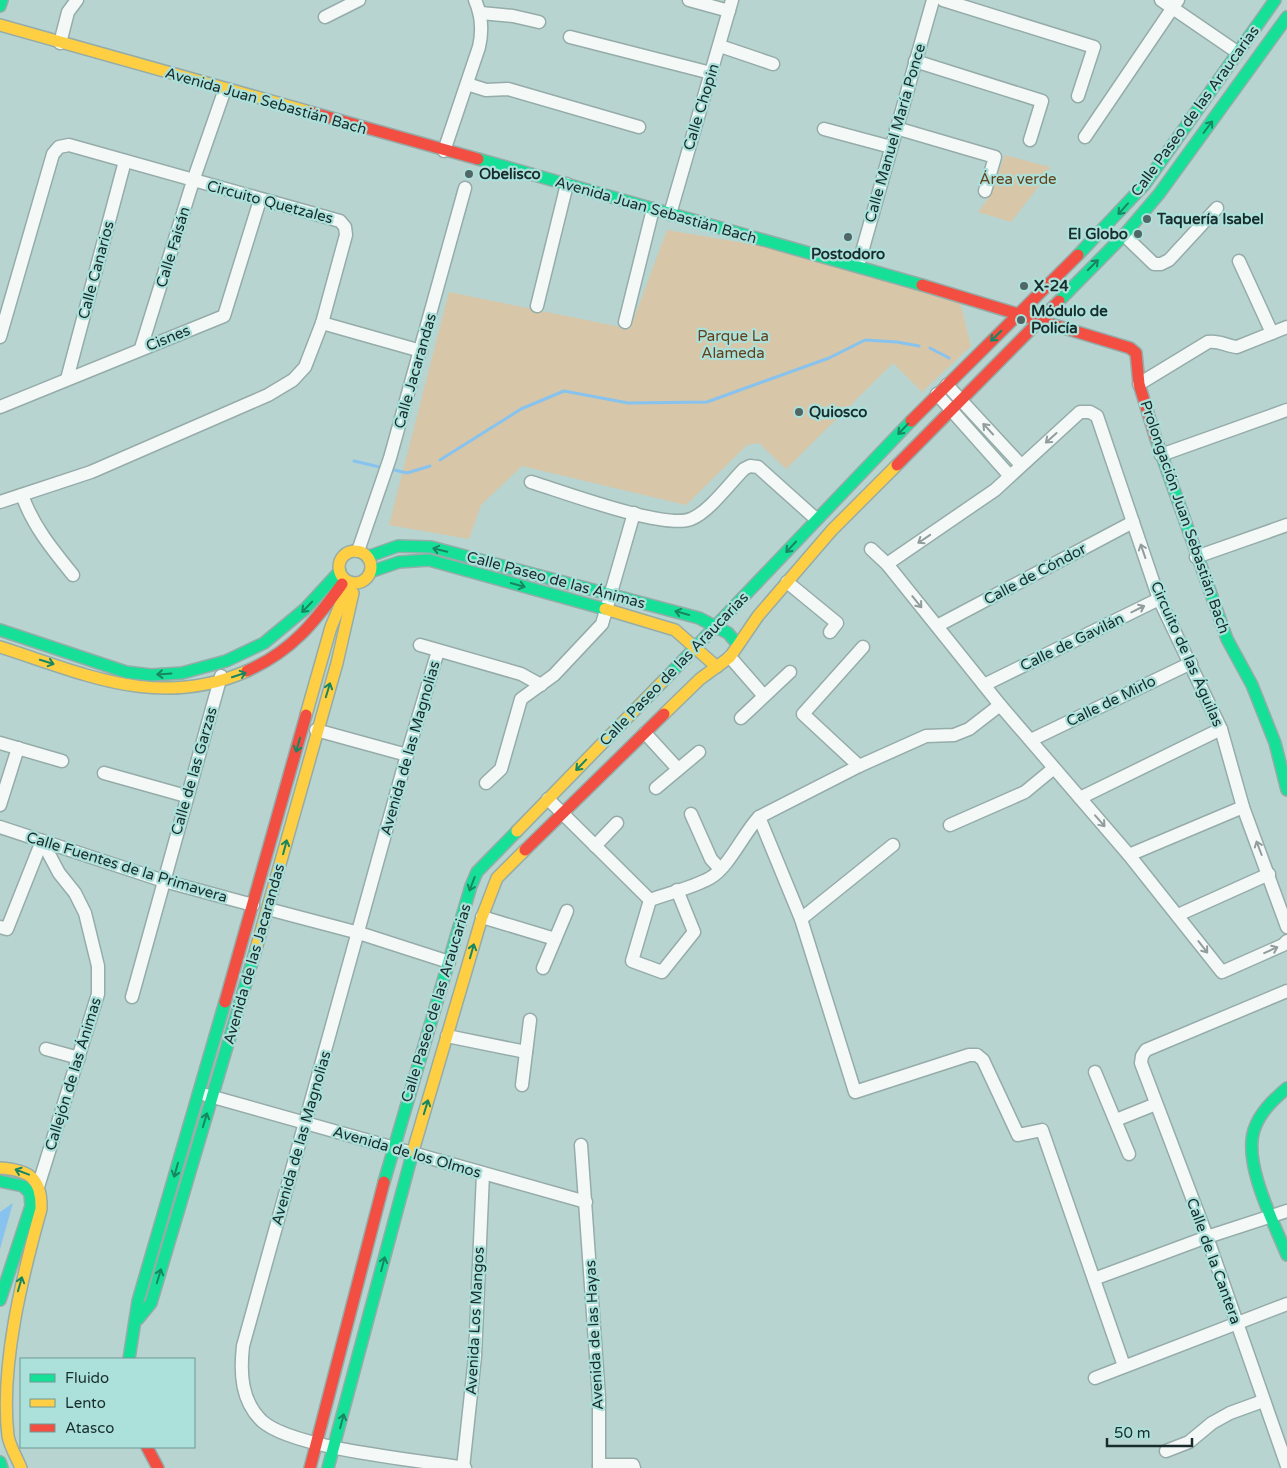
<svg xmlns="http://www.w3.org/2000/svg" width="1287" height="1468" viewBox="0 0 1287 1468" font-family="'Varela Round',sans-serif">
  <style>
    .green { fill: #d7c6a7 }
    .water { fill: #87c3ee }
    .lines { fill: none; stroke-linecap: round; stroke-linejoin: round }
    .stream { stroke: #87c3ee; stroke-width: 3 }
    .street-casing { stroke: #95aca9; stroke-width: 15 }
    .fast-casing { stroke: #95aca9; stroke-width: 14 }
    .slow-casing { stroke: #95aca9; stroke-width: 14 }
    .jam-casing { stroke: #95aca9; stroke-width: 14 }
    .street { stroke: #f4f9f8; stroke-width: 12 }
    .fast { stroke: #16e098; stroke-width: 11 }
    .slow { stroke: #ffcf43; stroke-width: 11 }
    .jam { stroke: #f24e42; stroke-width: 11 }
    .oneway { stroke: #178662 }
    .oneway2 { stroke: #919d9c }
    .poi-dot { fill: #506765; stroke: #ace0da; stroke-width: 2 }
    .labels { text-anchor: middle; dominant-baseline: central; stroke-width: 4.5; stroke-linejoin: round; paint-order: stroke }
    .street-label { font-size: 15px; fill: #182d2b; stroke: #ace0da }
    .poi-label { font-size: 15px; font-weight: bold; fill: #182d2b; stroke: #ace0da; text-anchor: start }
    .park-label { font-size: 15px; fill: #64411b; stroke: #ace0da }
  </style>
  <rect width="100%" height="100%" fill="#b8d4d1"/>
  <g class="green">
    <path d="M 1005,155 L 1050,167 L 1039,186 L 1011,222 L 978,212 L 989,197 Z"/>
    <path d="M 667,230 L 768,247 L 959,298 L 971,346 L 922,392 L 893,363 L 786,469 L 759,443 L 747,445 L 686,505 L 522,466 L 481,505 L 469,539 L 389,525 L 449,292 L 630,329 Z"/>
  </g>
  <path class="water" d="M 13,1203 L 0,1249 L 0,1212 Z"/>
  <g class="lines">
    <g class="stream">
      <path d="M 930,348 L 949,358"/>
      <path d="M 440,460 L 521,409 L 564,391 L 628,403 L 707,402 L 829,358 L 865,340 L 897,342 L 919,346"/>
      <path d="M 354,461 L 384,468"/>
      <path d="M 390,469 L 407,473 L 430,466"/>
    </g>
    <defs>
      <g id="street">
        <path d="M 689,0 L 729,11"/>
        <path d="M 943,0 L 1094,47 L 1078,96"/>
        <path d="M 1161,0 L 1237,52"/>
        <path d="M 481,13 L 513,16 L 539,22"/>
        <path d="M 325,17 L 359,0"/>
        <path d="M 570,37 L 711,73"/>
        <path d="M 60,43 L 68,12 L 77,0"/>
        <path d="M 720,46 L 773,64"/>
        <path d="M 915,61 L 1042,101 L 1030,140"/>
        <path d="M 467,84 L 486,90 L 508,89 L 639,127"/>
        <path d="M 896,128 L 995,157 L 985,191"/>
        <path d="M 824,129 L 891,147"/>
        <path d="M 1085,137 L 1178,0"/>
        <path d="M 444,151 L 479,47 C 483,30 482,16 475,0"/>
        <path d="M 670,214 L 732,0"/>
        <path d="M 1124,235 L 1154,264 L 1161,264 L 1169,260 L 1217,208"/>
        <path d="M 1239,261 L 1272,333"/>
        <path d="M 858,266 L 933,0"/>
        <path d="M 537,306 L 567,184"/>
        <path d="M 625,322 L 653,209"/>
        <path d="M 322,323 L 421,351"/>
        <path d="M 0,337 L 53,154 L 59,147 L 69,145 L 340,221 L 345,227 L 346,235 L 322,323 L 305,367 L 293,380 L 268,395 L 91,472 L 0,502"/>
        <path d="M 141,348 L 193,181 L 225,89"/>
        <path d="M 67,379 L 125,161"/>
        <path d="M 1139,384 L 1208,342 C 1219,340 1226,346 1237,347 L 1287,327"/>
        <path d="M 947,385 L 1021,465"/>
        <path d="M 937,394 L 1009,475"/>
        <path d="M 0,407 L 224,316 L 260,200"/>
        <path d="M 1161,455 L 1287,410"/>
        <path d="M 531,482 C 561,491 665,530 691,519 C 709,512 730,483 744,469 L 750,466 L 758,467 L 816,519"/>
        <path d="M 22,495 C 33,526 52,549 73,575"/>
        <path d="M 871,549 L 887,564 L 1000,705 L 1129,855 L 1222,972 L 1283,945 L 1287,941"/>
        <path d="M 358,551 L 390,458 L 465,188"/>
        <path d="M 1196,557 L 1287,525"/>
        <path d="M 887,564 L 995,490 L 1080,412 L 1090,412 L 1097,416 L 1159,599 L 1221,729 L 1243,807 L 1287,927"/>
        <path d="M 787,582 L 837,623 L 830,632"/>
        <path d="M 937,626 L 1133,522"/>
        <path d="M 420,645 L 521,674 L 541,685"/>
        <path d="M 438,651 L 407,755 L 243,1346 C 240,1373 241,1401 262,1421 C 293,1449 419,1460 465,1468"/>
        <path d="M 730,657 L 764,696"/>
        <path d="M 984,685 L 1159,599"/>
        <path d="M 741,718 L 790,672"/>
        <path d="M 316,730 L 407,755"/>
        <path d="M 645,733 L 678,769"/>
        <path d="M 1031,740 L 1191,663"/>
        <path d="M 0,743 L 62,761"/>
        <path d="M 859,766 L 803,714 L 863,647"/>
        <path d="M 104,773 L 186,796"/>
        <path d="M 486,783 L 501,769 L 521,699 L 554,675 L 602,624 L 634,513"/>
        <path d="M 656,788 L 699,752"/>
        <path d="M 1080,798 L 1221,729"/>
        <path d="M 548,799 L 650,900"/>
        <path d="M 0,805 L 18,748"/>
        <path d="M 691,814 L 711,859 L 720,869"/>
        <path d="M 759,817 L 801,919 L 855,1092 L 969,1055 L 977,1055 L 983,1060 L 1018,1135 L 1042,1130 L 1124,1366"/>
        <path d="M 950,825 L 1025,792 L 1054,768"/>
        <path d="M 0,827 L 164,881 L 253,905"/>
        <path d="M 595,846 L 617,823"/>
        <path d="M 1129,855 L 1243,807"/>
        <path d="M 650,900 C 669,893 692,888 710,878 C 729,867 743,834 759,817 L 859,766 L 926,736 L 954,735 L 969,729 L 1000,705"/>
        <path d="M 650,900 L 632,961 L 662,972 L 694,932 L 677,890"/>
        <path d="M 268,909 L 359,933 L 449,962"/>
        <path d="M 1178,915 L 1269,874"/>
        <path d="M 482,917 L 555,939"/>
        <path d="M 801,919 L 893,845"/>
        <path d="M 0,927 L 7,929 L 42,841"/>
        <path d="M 543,968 L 567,911"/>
        <path d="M 1287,991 L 1146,1050 L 1142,1056 L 1141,1063 L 1207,1237 L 1287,1466"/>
        <path d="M 132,997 L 221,676"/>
        <path d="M 447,1036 L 526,1052"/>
        <path d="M 46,1049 L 79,1058"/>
        <path d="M 1095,1072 L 1129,1154"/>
        <path d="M 522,1085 L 530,1020"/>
        <path d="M 206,1095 L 586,1202"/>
        <path d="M 1116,1120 L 1156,1104"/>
        <path d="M 581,1145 L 599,1398 L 599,1468"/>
        <path d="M 37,1190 L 98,994 L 98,966 L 85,913 L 75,893 L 59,873 L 42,841"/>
        <path d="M 1094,1279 L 1207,1237 L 1287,1211"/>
        <path d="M 1095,1378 L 1287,1304"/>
        <path d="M 1166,1451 L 1189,1442 L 1212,1423 L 1230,1413 L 1263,1401"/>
        <path d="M 599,1465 L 633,1465 L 634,1468"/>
        <path d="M 463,1468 L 475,1356 L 483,1174"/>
      </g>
      <g id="fast">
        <path d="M 0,6 L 2,0"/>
        <path d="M 478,159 L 922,285"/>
        <path d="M 1078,255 L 1145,184 L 1275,0"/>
        <path d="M 1059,301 L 1124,235 L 1159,194 L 1287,17"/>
        <path d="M 1156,439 L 1227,639 L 1252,685 L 1275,743 L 1287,790"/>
        <path d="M 367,557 L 398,546 L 431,547 L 699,618 L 728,633 L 738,645"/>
        <path d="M 370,572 L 399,562 L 429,560 L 605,609"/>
        <path d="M 0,630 L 126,672 L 151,675 L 182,673 L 226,661 L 264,643 L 305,609 L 340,571"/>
        <path d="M 667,677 L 911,421"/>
        <path d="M 1287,1088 C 1273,1100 1260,1112 1254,1130 C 1243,1164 1274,1223 1287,1255"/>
        <path d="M 0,1181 L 23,1186 L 30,1193 L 31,1206 L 0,1300"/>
        <path d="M 384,1182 L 471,886 L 477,872 L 517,831"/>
        <path d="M 138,1319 L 151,1303 L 256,949"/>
        <path d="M 129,1359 L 138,1301 L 225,1002"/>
        <path d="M 0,1462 L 2,1468"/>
        <path d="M 328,1468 L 413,1151"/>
      </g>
      <g id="slow">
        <path d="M 0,25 L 310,112"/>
        <circle cx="355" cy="567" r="16"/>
        <path d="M 605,609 L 675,630 L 717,667"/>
        <path d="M 0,647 C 85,674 158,710 247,671"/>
        <path d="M 664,714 L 700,679 L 730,657 L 758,616 L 832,530 L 897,465"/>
        <path d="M 306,715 L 331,627 L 350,582"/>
        <path d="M 517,831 L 667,677"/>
        <path d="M 256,949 L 337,663 L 353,593"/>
        <path d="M 413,1151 L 482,917 L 497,878 L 525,850"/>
        <path d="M 0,1168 C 29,1170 42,1178 41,1209 C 22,1277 0,1366 8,1436 C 10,1447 17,1458 21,1468"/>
      </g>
      <g id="jam">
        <path d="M 310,112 L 478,159"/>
        <path d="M 922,285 L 1130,348 L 1136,353 L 1139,384 L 1156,439"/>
        <path d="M 911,421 L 1078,255"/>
        <path d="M 897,465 L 1059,301"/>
        <path d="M 247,671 C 292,651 314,623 342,584"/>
        <path d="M 525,850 L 664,714"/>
        <path d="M 225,1002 L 306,715"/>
        <path d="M 147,1447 L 158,1468"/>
        <path d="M 310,1468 L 384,1182"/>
      </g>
    </defs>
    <use href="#street" class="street-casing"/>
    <use href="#fast" class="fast-casing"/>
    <use href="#slow" class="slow-casing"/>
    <use href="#jam" class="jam-casing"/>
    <use href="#street" class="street"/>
    <use href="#fast" class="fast"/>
    <use href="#slow" class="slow"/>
    <use href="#jam" class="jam"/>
  </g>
  <defs><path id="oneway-shaft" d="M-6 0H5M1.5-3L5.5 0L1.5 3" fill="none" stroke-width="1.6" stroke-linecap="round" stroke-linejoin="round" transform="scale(1.25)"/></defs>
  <g class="oneway">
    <use href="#oneway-shaft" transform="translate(1208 127) rotate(-53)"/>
    <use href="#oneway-shaft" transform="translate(1123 209) rotate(132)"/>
    <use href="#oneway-shaft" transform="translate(1093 265) rotate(-45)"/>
    <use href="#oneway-shaft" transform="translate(996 336) rotate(135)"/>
    <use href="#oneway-shaft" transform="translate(903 429) rotate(134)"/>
    <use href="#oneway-shaft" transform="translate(791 547) rotate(133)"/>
    <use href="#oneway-shaft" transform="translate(440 550) rotate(-166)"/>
    <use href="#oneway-shaft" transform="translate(518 585) rotate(16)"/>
    <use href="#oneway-shaft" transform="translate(307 607) rotate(134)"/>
    <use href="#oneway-shaft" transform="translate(682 613) rotate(-164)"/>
    <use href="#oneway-shaft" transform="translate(47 662) rotate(17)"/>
    <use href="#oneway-shaft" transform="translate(164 674) rotate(176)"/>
    <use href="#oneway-shaft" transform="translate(239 675) rotate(-18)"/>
    <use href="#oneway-shaft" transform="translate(328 690) rotate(-73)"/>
    <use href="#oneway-shaft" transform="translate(298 745) rotate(106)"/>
    <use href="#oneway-shaft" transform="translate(581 765) rotate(134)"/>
    <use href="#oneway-shaft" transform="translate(285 847) rotate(-75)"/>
    <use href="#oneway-shaft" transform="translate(472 884) rotate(111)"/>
    <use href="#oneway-shaft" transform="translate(472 951) rotate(-74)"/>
    <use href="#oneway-shaft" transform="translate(426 1107) rotate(-73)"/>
    <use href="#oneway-shaft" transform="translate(205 1120) rotate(-73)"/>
    <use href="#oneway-shaft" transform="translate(176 1170) rotate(106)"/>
    <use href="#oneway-shaft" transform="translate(22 1172) rotate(-159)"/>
    <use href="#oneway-shaft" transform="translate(383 1264) rotate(-75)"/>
    <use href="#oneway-shaft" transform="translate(159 1276) rotate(-73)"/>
    <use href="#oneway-shaft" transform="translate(20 1284) rotate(-74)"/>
    <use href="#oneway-shaft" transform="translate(342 1421) rotate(-75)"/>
  </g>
  <g class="oneway2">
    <use href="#oneway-shaft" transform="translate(988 429) rotate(-133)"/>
    <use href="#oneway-shaft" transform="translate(1051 438) rotate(138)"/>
    <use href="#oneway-shaft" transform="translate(924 539) rotate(146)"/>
    <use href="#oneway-shaft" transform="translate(1143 551) rotate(-109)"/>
    <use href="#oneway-shaft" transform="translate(917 602) rotate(51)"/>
    <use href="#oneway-shaft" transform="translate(1138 609) rotate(-26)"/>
    <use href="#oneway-shaft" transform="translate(1100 821) rotate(49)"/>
    <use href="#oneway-shaft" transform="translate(1259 848) rotate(-111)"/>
    <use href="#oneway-shaft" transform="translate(1203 947) rotate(52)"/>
    <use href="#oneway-shaft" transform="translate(1271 950) rotate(-24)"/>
  </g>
  <g class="poi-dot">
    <circle cx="469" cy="174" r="5"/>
    <circle cx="1147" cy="219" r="5"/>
    <circle cx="1138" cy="234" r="5"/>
    <circle cx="848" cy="237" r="5"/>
    <circle cx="1024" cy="286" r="5"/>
    <circle cx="1021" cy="320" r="5"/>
    <circle cx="799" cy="412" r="5"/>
  </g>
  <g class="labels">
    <g class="street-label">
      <text transform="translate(266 101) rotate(16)">Avenida Juan Sebastián Bach</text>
      <text transform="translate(701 107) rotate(-73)">Calle Chopin</text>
      <text transform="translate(1195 111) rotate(-54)">Calle Paseo de las Araucarias</text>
      <text transform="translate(895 133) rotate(-74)">Calle Manuel María Ponce</text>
      <text transform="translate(270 202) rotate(15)">Circuito Quetzales</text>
      <text transform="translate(656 210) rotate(16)">Avenida Juan Sebastián Bach</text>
      <text transform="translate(173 247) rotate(-73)">Calle Faisán</text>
      <text transform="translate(96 270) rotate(-75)">Calle Canarios</text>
      <text transform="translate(168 338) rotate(-22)">Cisnes</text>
      <text transform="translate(415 371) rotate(-74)">Calle Jacarandas</text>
      <text transform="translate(1185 517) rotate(71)">Prolongación Juan Sebastián Bach</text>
      <text transform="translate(1035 574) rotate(-28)">Calle de Cóndor</text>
      <text transform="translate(556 580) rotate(15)">Calle Paseo de las Ánimas</text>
      <text transform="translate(1072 642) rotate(-26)">Calle de Gavilán</text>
      <text transform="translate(1187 654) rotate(66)">Circuito de las Águilas</text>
      <text transform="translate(674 669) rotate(-46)">Calle Paseo de las Araucarias</text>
      <text transform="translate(1111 701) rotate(-26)">Calle de Mirlo</text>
      <text transform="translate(410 748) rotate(-74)">Avenida de las Magnolias</text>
      <text transform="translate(194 771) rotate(-74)">Calle de las Garzas</text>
      <text transform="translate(127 867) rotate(17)">Calle Fuentes de la Primavera</text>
      <text transform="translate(254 954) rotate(-74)">Avenida de las Jacarandas</text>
      <text transform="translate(436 1003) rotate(-73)">Calle Paseo de las Araucarias</text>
      <text transform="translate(73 1074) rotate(-73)">Callejón de las Ánimas</text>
      <text transform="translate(301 1138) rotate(-74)">Avenida de las Magnolias</text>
      <text transform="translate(407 1152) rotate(16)">Avenida de los Olmos</text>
      <text transform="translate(1214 1261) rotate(70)">Calle de la Cantera</text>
      <text transform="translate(475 1321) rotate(-87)">Avenida Los Mangos</text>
      <text transform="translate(594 1335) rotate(-93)">Avenida de las Hayas</text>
    </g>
    <g class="poi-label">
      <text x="479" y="174">Obelisco</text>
      <text x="1157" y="219">Taquería Isabel</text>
      <text x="1128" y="234" text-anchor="end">El Globo</text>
      <text x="848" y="254" text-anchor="middle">Postodoro</text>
      <text x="1034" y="286">X-24</text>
      <text x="1031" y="311">Módulo de<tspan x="1031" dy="17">Policía</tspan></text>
      <text x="809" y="412">Quiosco</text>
    </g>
    <g class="park-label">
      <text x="1018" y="179">Área verde</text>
      <text x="733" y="336">Parque La<tspan x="733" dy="17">Alameda</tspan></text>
    </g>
  </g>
  <rect x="20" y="1358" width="175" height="90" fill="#ace0da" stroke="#719894"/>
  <rect x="30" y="1374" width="25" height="8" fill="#16e098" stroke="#719894"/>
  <text x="65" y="1383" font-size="15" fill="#182d2b">Fluido</text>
  <rect x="30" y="1399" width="25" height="8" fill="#ffcf43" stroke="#719894"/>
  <text x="65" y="1408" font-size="15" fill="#182d2b">Lento</text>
  <rect x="30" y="1424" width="25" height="8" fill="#f24e42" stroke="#719894"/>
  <text x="65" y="1433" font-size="15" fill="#182d2b">Atasco</text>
  <path d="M1107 1438v8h85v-8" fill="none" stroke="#182d2b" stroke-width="2.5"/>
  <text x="1114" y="1438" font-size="15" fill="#182d2b" stroke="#ace0da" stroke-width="4" paint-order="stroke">50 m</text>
</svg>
